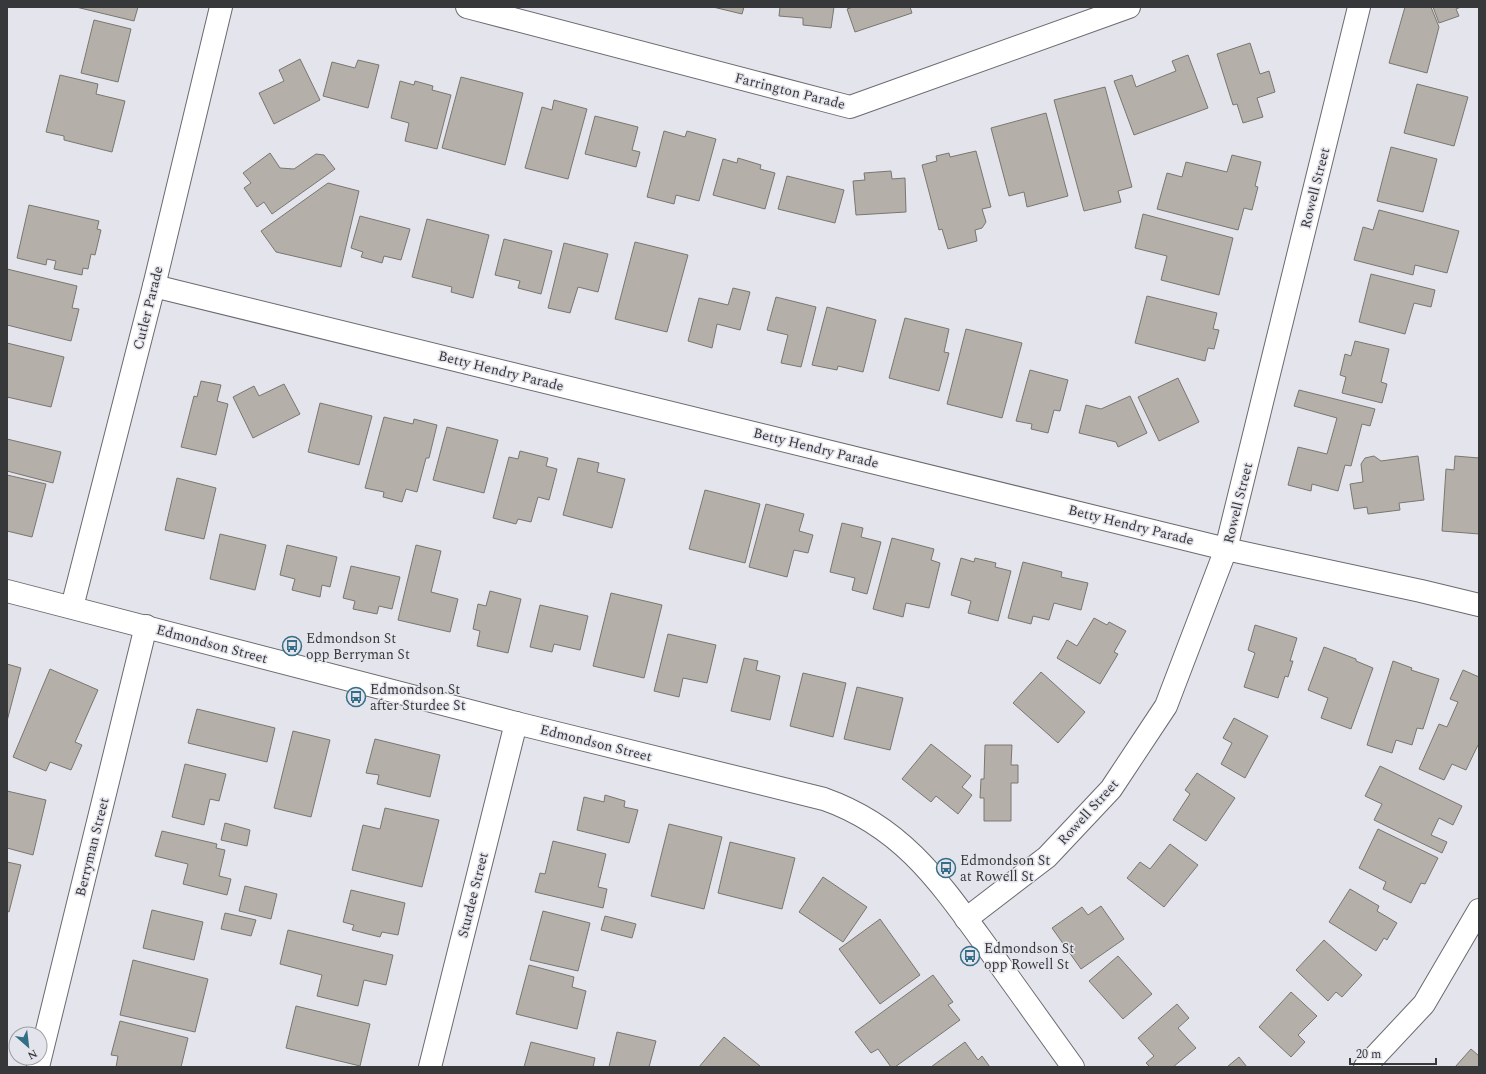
<svg xmlns="http://www.w3.org/2000/svg" width="1486" height="1074" viewBox="0 0 1486 1074" font-family="Spectral,serif">
  <style>
    .building { fill: #b4b0a9; stroke: #7a7670 }
    .lines { fill: none; stroke-linecap: round; stroke-linejoin: round }
    .minor-casing { stroke: #6a6a70; stroke-width: 24 }
    .minor { stroke: #fff; stroke-width: 22 }
    .labels { text-anchor: middle; dominant-baseline: central; stroke-width: 3; stroke-linejoin: round; paint-order: stroke }
    .street-label { font-size: 14px; fill: #37383a; stroke: #e4e4ec }
    .poi-label { font-size: 14px; fill: #37383a; stroke: #e4e4ec; text-anchor: start }
  </style>
  <rect width="100%" height="100%" fill="#e4e4ec"/>
  <g class="building">
    <path d="M 76,7 L 138,7 L 134,21 Z"/>
    <path d="M 713,7 L 744,7 L 742,14 Z"/>
    <path d="M 780,7 L 834,7 L 831,28 L 803,25 L 803,18 L 779,16 Z"/>
    <path d="M 853,7 L 910,7 L 912,13 L 855,32 L 847,9 Z"/>
    <path d="M 1405,7 L 1431,7 L 1439,27 L 1427,73 L 1389,63 Z"/>
    <path d="M 1433,7 L 1461,7 L 1456,9 L 1459,16 L 1439,23 Z"/>
    <path d="M 94,20 L 131,29 L 118,82 L 81,73 Z"/>
    <path d="M 1250,43 L 1260,74 L 1269,71 L 1275,92 L 1257,98 L 1263,117 L 1243,123 L 1237,104 L 1233,105 L 1217,54 Z"/>
    <path d="M 1188,55 L 1208,108 L 1134,135 L 1114,81 L 1132,75 L 1136,87 L 1176,71 L 1172,61 Z"/>
    <path d="M 300,59 L 320,100 L 274,124 L 259,93 L 284,81 L 279,70 Z"/>
    <path d="M 358,60 L 379,65 L 368,108 L 323,96 L 332,62 L 355,68 Z"/>
    <path d="M 60,75 L 98,84 L 96,94 L 125,101 L 112,152 L 64,140 L 64,136 L 46,132 Z"/>
    <path d="M 461,77 L 523,93 L 505,165 L 442,148 Z"/>
    <path d="M 400,81 L 414,85 L 415,81 L 433,86 L 432,90 L 451,95 L 437,149 L 405,141 L 409,123 L 391,118 Z"/>
    <path d="M 1417,84 L 1468,97 L 1454,146 L 1404,133 Z"/>
    <path d="M 1105,87 L 1132,187 L 1118,191 L 1121,202 L 1084,211 L 1054,100 Z"/>
    <path d="M 554,100 L 587,109 L 568,179 L 525,168 L 542,107 L 552,110 Z"/>
    <path d="M 1046,113 L 1068,196 L 1027,207 L 1024,192 L 1009,196 L 991,128 Z"/>
    <path d="M 595,116 L 638,127 L 632,150 L 640,152 L 636,167 L 585,154 Z"/>
    <path d="M 664,131 L 685,137 L 687,131 L 716,139 L 699,201 L 676,195 L 674,204 L 647,197 Z"/>
    <path d="M 1391,147 L 1437,159 L 1423,212 L 1377,201 Z"/>
    <path d="M 976,151 L 991,207 L 982,209 L 986,222 L 982,228 L 975,230 L 977,241 L 948,249 L 942,229 L 939,230 L 922,165 L 937,161 L 936,156 L 949,153 L 950,157 Z"/>
    <path d="M 270,153 L 280,168 L 294,169 L 316,154 L 324,155 L 335,169 L 272,214 L 264,202 L 257,207 L 244,188 L 251,183 L 243,173 Z"/>
    <path d="M 1232,155 L 1261,162 L 1255,186 L 1258,187 L 1252,210 L 1244,208 L 1238,230 L 1157,209 L 1167,173 L 1182,177 L 1186,162 L 1227,172 Z"/>
    <path d="M 738,158 L 761,165 L 760,169 L 775,173 L 765,209 L 713,195 L 723,159 L 737,163 Z"/>
    <path d="M 891,171 L 892,179 L 905,178 L 906,212 L 856,215 L 853,181 L 865,180 L 864,173 Z"/>
    <path d="M 787,176 L 844,190 L 835,223 L 778,209 Z"/>
    <path d="M 328,183 L 359,191 L 341,267 L 276,252 L 261,231 Z"/>
    <path d="M 29,205 L 99,221 L 97,229 L 101,230 L 95,255 L 91,254 L 88,269 L 83,268 L 82,275 L 54,269 L 56,261 L 47,259 L 46,265 L 17,258 Z"/>
    <path d="M 1379,210 L 1459,231 L 1447,273 L 1415,265 L 1413,275 L 1354,260 L 1363,227 L 1373,230 Z"/>
    <path d="M 1143,214 L 1233,238 L 1219,295 L 1161,280 L 1167,256 L 1135,248 Z"/>
    <path d="M 360,216 L 410,229 L 401,260 L 384,256 L 382,263 L 361,257 L 363,252 L 351,248 Z"/>
    <path d="M 427,219 L 489,235 L 473,298 L 451,292 L 452,287 L 412,277 Z"/>
    <path d="M 504,239 L 552,251 L 541,294 L 518,288 L 520,281 L 495,275 Z"/>
    <path d="M 635,242 L 688,255 L 667,332 L 615,319 Z"/>
    <path d="M 564,243 L 608,254 L 598,292 L 578,287 L 570,313 L 548,308 Z"/>
    <path d="M 7,269 L 77,286 L 72,308 L 79,309 L 71,341 L 7,325 Z"/>
    <path d="M 1371,274 L 1435,290 L 1431,307 L 1414,303 L 1405,334 L 1359,322 Z"/>
    <path d="M 733,288 L 750,292 L 740,330 L 717,324 L 712,348 L 688,341 L 699,298 L 728,305 Z"/>
    <path d="M 1147,296 L 1217,313 L 1213,329 L 1219,330 L 1214,349 L 1208,348 L 1205,361 L 1135,343 Z"/>
    <path d="M 776,297 L 816,307 L 801,367 L 781,363 L 788,335 L 767,330 Z"/>
    <path d="M 827,307 L 876,320 L 863,372 L 838,366 L 837,370 L 812,365 Z"/>
    <path d="M 905,318 L 949,329 L 944,352 L 949,353 L 939,391 L 889,378 Z"/>
    <path d="M 966,329 L 1022,343 L 1002,418 L 947,404 Z"/>
    <path d="M 1355,341 L 1389,349 L 1381,382 L 1387,384 L 1382,403 L 1342,393 L 1346,377 L 1340,375 L 1345,354 L 1351,356 Z"/>
    <path d="M 7,343 L 64,357 L 51,407 L 7,397 Z"/>
    <path d="M 1030,370 L 1068,380 L 1060,411 L 1054,410 L 1048,433 L 1031,429 L 1032,424 L 1016,421 Z"/>
    <path d="M 1178,378 L 1199,422 L 1159,441 L 1138,397 Z"/>
    <path d="M 201,381 L 221,385 L 217,401 L 228,404 L 216,455 L 181,447 L 194,396 L 197,397 Z"/>
    <path d="M 284,384 L 300,414 L 253,438 L 233,397 L 254,386 L 259,396 Z"/>
    <path d="M 1299,390 L 1375,409 L 1370,426 L 1362,424 L 1351,466 L 1345,465 L 1338,491 L 1312,484 L 1311,491 L 1288,485 L 1298,447 L 1327,454 L 1337,418 L 1294,406 Z"/>
    <path d="M 1130,396 L 1147,433 L 1118,447 L 1116,442 L 1079,433 L 1086,405 L 1101,409 Z"/>
    <path d="M 320,403 L 372,416 L 359,465 L 308,452 Z"/>
    <path d="M 384,417 L 413,424 L 414,419 L 437,425 L 429,458 L 426,458 L 417,492 L 406,489 L 402,502 L 383,497 L 384,492 L 365,488 Z"/>
    <path d="M 447,427 L 498,440 L 484,493 L 433,480 Z"/>
    <path d="M 7,439 L 61,452 L 53,483 L 7,471 Z"/>
    <path d="M 520,451 L 548,458 L 546,466 L 557,469 L 549,500 L 538,497 L 531,522 L 518,519 L 516,524 L 493,518 L 509,457 L 518,459 Z"/>
    <path d="M 1374,456 L 1381,461 L 1418,456 L 1424,500 L 1399,503 L 1400,510 L 1368,514 L 1367,507 L 1354,509 L 1350,484 L 1363,482 L 1361,464 L 1365,458 Z"/>
    <path d="M 1455,456 L 1479,458 L 1479,534 L 1442,531 L 1446,469 L 1454,470 Z"/>
    <path d="M 578,458 L 599,463 L 597,472 L 625,479 L 612,528 L 563,515 Z"/>
    <path d="M 7,475 L 46,484 L 32,537 L 7,531 Z"/>
    <path d="M 177,478 L 216,488 L 204,539 L 165,530 Z"/>
    <path d="M 705,490 L 760,504 L 745,563 L 689,549 Z"/>
    <path d="M 766,504 L 804,514 L 799,531 L 813,535 L 808,553 L 794,550 L 787,577 L 749,567 Z"/>
    <path d="M 842,523 L 863,528 L 861,537 L 881,542 L 867,594 L 852,590 L 855,578 L 830,572 Z"/>
    <path d="M 220,534 L 266,545 L 255,590 L 210,579 Z"/>
    <path d="M 892,538 L 934,549 L 931,560 L 940,563 L 929,608 L 906,603 L 903,617 L 873,609 Z"/>
    <path d="M 287,545 L 337,557 L 330,587 L 322,585 L 320,597 L 292,590 L 295,579 L 280,575 Z"/>
    <path d="M 416,545 L 441,551 L 431,592 L 458,599 L 450,632 L 398,620 Z"/>
    <path d="M 961,558 L 974,562 L 975,558 L 996,563 L 995,567 L 1011,571 L 998,621 L 968,613 L 971,601 L 951,595 Z"/>
    <path d="M 1023,562 L 1062,572 L 1061,577 L 1088,583 L 1081,610 L 1054,603 L 1049,620 L 1033,616 L 1031,624 L 1008,618 Z"/>
    <path d="M 351,566 L 400,577 L 392,609 L 379,606 L 377,614 L 353,609 L 355,601 L 343,598 Z"/>
    <path d="M 490,591 L 521,599 L 508,653 L 477,646 L 480,631 L 473,629 L 478,604 L 486,606 Z"/>
    <path d="M 611,593 L 662,605 L 644,678 L 593,666 Z"/>
    <path d="M 540,605 L 588,616 L 580,650 L 554,644 L 552,652 L 530,647 Z"/>
    <path d="M 1094,618 L 1107,625 L 1109,622 L 1126,631 L 1114,652 L 1118,654 L 1100,684 L 1057,658 L 1067,640 L 1077,646 Z"/>
    <path d="M 1255,625 L 1297,638 L 1290,661 L 1293,661 L 1288,677 L 1285,676 L 1278,698 L 1244,687 L 1255,653 L 1248,650 Z"/>
    <path d="M 668,634 L 716,645 L 707,683 L 683,678 L 679,697 L 654,691 Z"/>
    <path d="M 1324,647 L 1356,659 L 1356,661 L 1373,668 L 1351,729 L 1321,718 L 1328,698 L 1308,690 Z"/>
    <path d="M 744,658 L 758,661 L 756,670 L 780,676 L 770,720 L 731,711 Z"/>
    <path d="M 1393,661 L 1412,668 L 1411,670 L 1439,679 L 1423,729 L 1417,728 L 1412,745 L 1396,740 L 1392,753 L 1367,745 Z"/>
    <path d="M 7,664 L 21,668 L 7,721 Z"/>
    <path d="M 50,669 L 98,690 L 75,742 L 82,745 L 71,770 L 50,762 L 46,771 L 13,757 Z"/>
    <path d="M 1463,670 L 1479,677 L 1479,745 L 1478,745 L 1466,770 L 1452,764 L 1444,780 L 1419,769 L 1439,724 L 1447,727 L 1458,702 L 1450,699 Z"/>
    <path d="M 1041,672 L 1085,712 L 1058,743 L 1013,703 Z"/>
    <path d="M 803,673 L 846,683 L 833,737 L 790,726 Z"/>
    <path d="M 857,687 L 903,698 L 890,750 L 844,739 Z"/>
    <path d="M 197,709 L 275,728 L 267,762 L 188,743 Z"/>
    <path d="M 1234,718 L 1268,736 L 1245,778 L 1221,764 L 1232,743 L 1223,738 Z"/>
    <path d="M 293,731 L 330,740 L 311,817 L 274,808 Z"/>
    <path d="M 375,739 L 440,755 L 430,797 L 377,784 L 379,775 L 366,773 Z"/>
    <path d="M 931,744 L 971,776 L 962,787 L 972,795 L 958,814 L 936,796 L 931,802 L 902,779 Z"/>
    <path d="M 985,745 L 1012,745 L 1011,765 L 1018,765 L 1018,783 L 1011,783 L 1011,821 L 984,821 L 984,798 L 980,798 L 981,779 L 984,779 Z"/>
    <path d="M 185,764 L 226,774 L 219,801 L 210,799 L 204,825 L 172,817 Z"/>
    <path d="M 1380,766 L 1462,806 L 1453,825 L 1439,818 L 1431,835 L 1447,842 L 1442,853 L 1374,820 L 1382,804 L 1365,796 Z"/>
    <path d="M 1197,773 L 1235,798 L 1206,841 L 1173,820 L 1190,794 L 1185,790 Z"/>
    <path d="M 7,791 L 46,800 L 33,855 L 7,848 Z"/>
    <path d="M 605,795 L 625,801 L 624,807 L 638,810 L 629,843 L 577,830 L 584,797 L 604,802 Z"/>
    <path d="M 385,808 L 439,820 L 422,887 L 352,870 L 363,825 L 380,829 Z"/>
    <path d="M 225,823 L 250,830 L 247,846 L 221,840 Z"/>
    <path d="M 669,824 L 722,837 L 704,909 L 651,896 Z"/>
    <path d="M 1378,829 L 1438,858 L 1425,884 L 1421,883 L 1411,903 L 1383,889 L 1386,882 L 1359,868 Z"/>
    <path d="M 162,831 L 217,844 L 216,848 L 225,850 L 219,876 L 231,879 L 227,895 L 183,884 L 188,864 L 155,856 Z"/>
    <path d="M 553,841 L 606,854 L 598,887 L 607,889 L 603,908 L 535,892 L 540,873 L 545,874 Z"/>
    <path d="M 730,842 L 795,858 L 782,909 L 718,893 Z"/>
    <path d="M 1170,844 L 1198,865 L 1164,907 L 1127,878 L 1140,862 L 1150,869 Z"/>
    <path d="M 7,862 L 21,865 L 9,912 L 7,911 Z"/>
    <path d="M 823,877 L 867,907 L 843,942 L 799,912 Z"/>
    <path d="M 245,886 L 277,894 L 271,919 L 239,911 Z"/>
    <path d="M 1350,889 L 1379,906 L 1377,911 L 1397,923 L 1387,940 L 1384,938 L 1376,951 L 1329,922 Z"/>
    <path d="M 351,890 L 405,903 L 398,935 L 382,932 L 380,937 L 352,930 L 354,925 L 343,922 Z"/>
    <path d="M 1101,906 L 1124,939 L 1081,969 L 1052,928 L 1082,907 L 1088,915 Z"/>
    <path d="M 152,910 L 203,922 L 194,960 L 143,948 Z"/>
    <path d="M 543,911 L 590,923 L 578,971 L 530,960 Z"/>
    <path d="M 225,913 L 256,920 L 251,936 L 221,929 Z"/>
    <path d="M 605,916 L 636,924 L 632,938 L 601,930 Z"/>
    <path d="M 880,919 L 920,975 L 880,1004 L 839,949 Z"/>
    <path d="M 288,930 L 393,955 L 386,985 L 364,980 L 358,1006 L 317,996 L 322,975 L 280,964 Z"/>
    <path d="M 1324,940 L 1362,975 L 1342,997 L 1336,992 L 1328,1001 L 1296,970 Z"/>
    <path d="M 1118,956 L 1152,994 L 1123,1019 L 1089,981 Z"/>
    <path d="M 133,960 L 208,979 L 195,1032 L 120,1015 Z"/>
    <path d="M 529,965 L 574,977 L 572,987 L 586,991 L 577,1029 L 516,1014 Z"/>
    <path d="M 933,975 L 953,1002 L 948,1005 L 960,1020 L 895,1067 L 891,1067 L 878,1049 L 871,1053 L 855,1032 Z"/>
    <path d="M 1291,992 L 1317,1016 L 1298,1035 L 1305,1042 L 1291,1057 L 1259,1027 Z"/>
    <path d="M 1177,1004 L 1189,1018 L 1178,1028 L 1196,1048 L 1173,1067 L 1150,1067 L 1146,1063 L 1154,1056 L 1138,1038 Z"/>
    <path d="M 296,1006 L 370,1024 L 360,1066 L 286,1048 Z"/>
    <path d="M 120,1021 L 188,1038 L 181,1067 L 116,1067 L 118,1056 L 111,1055 Z"/>
    <path d="M 617,1032 L 656,1041 L 649,1067 L 609,1067 Z"/>
    <path d="M 724,1037 L 760,1066 L 759,1067 L 699,1067 Z"/>
    <path d="M 531,1042 L 595,1058 L 593,1067 L 524,1067 Z"/>
    <path d="M 965,1042 L 978,1060 L 982,1056 L 990,1067 L 931,1067 Z"/>
    <path d="M 1471,1049 L 1479,1056 L 1479,1067 L 1455,1067 Z"/>
    <path d="M 1239,1057 L 1247,1067 L 1227,1067 Z"/>
  </g>
  <g class="lines">
    <defs>
      <g id="minor">
        <path d="M 467,7 L 850,107 L 1129,7"/>
        <path d="M 154,286 L 1226,549 L 1421,591 L 1479,605"/>
        <path d="M 7,591 L 516,723 L 824,799 C 906,828 943,887 992,954 C 1019,992 1046,1029 1073,1067"/>
        <path d="M 72,607 L 154,286 L 221,7"/>
        <path d="M 966,919 L 1047,857 L 1111,789 L 1166,706 L 1226,549 L 1359,7"/>
        <path d="M 38,1067 L 146,626"/>
        <path d="M 430,1067 L 516,723"/>
        <path d="M 1365,1067 L 1424,1004 L 1479,910"/>
      </g>
    </defs>
    <use href="#minor" class="minor-casing"/>
    <use href="#minor" class="minor"/>
  </g>
  <defs>
    <symbol id="bus-ring" viewBox="-11 -11 22 22"><circle r="9.5" fill="#e4e4ec" stroke="#346e87" stroke-width="1.5"/><path d="M-5-6H5V4H4V6H2V4H-2V6H-4V4H-5ZM-3.5-4V0h7V-4ZM-3.5 1.2v1.5H-2V1.2ZM2 1.2v1.5H3.5V1.2Z" fill="#346e87"/></symbol>
  </defs>
  <g fill-rule="evenodd">
    <use href="#bus-ring" x="281" y="635" width="22" height="22"/>
    <use href="#bus-ring" x="345" y="686" width="22" height="22"/>
    <use href="#bus-ring" x="935" y="857" width="22" height="22"/>
    <use href="#bus-ring" x="959" y="945" width="22" height="22"/>
  </g>
  <g class="labels">
    <g class="street-label">
      <text transform="translate(790 91) rotate(14)">Farrington Parade</text>
      <text transform="translate(1315 188) rotate(-76)">Rowell Street</text>
      <text transform="translate(148 308) rotate(-76)">Cutler Parade</text>
      <text transform="translate(501 371) rotate(14)">Betty Hendry Parade</text>
      <text transform="translate(816 448) rotate(14)">Betty Hendry Parade</text>
      <text transform="translate(1238 503) rotate(-76)">Rowell Street</text>
      <text transform="translate(1131 525) rotate(14)">Betty Hendry Parade</text>
      <text transform="translate(212 644) rotate(15)">Edmondson Street</text>
      <text transform="translate(596 743) rotate(14)">Edmondson Street</text>
      <text transform="translate(1088 812) rotate(-48)">Rowell Street</text>
      <text transform="translate(92 847) rotate(-76)">Berryman Street</text>
      <text transform="translate(473 895) rotate(-76)">Sturdee Street</text>
    </g>
    <g class="poi-label">
      <text x="306" y="638">Edmondson St<tspan x="306" dy="16">opp Berryman St</tspan></text>
      <text x="370" y="689">Edmondson St<tspan x="370" dy="16">after Sturdee St</tspan></text>
      <text x="960" y="860">Edmondson St<tspan x="960" dy="16">at Rowell St</tspan></text>
      <text x="984" y="948">Edmondson St<tspan x="984" dy="16">opp Rowell St</tspan></text>
    </g>
  </g>
  <rect width="1486" height="1074" fill="none" stroke="#37383a" stroke-width="16"/>
  <g transform="translate(28 1046) rotate(152)"><circle r="19" fill="#e4e4ec" stroke="#9f9fa5"/>
  <path d="M0-3L7 15L0 10L-7 15Z" fill="#346e87"/>
  <text y="-6" font-size="11" font-weight="bold" text-anchor="middle" fill="#37383a">N</text>
  </g>
  <path d="M1350 1058v6h86v-6" fill="none" stroke="#37383a" stroke-width="2"/>
  <text x="1356" y="1058" font-size="12" fill="#37383a" stroke="#e4e4ec" stroke-width="3" paint-order="stroke">20 m</text>
</svg>
